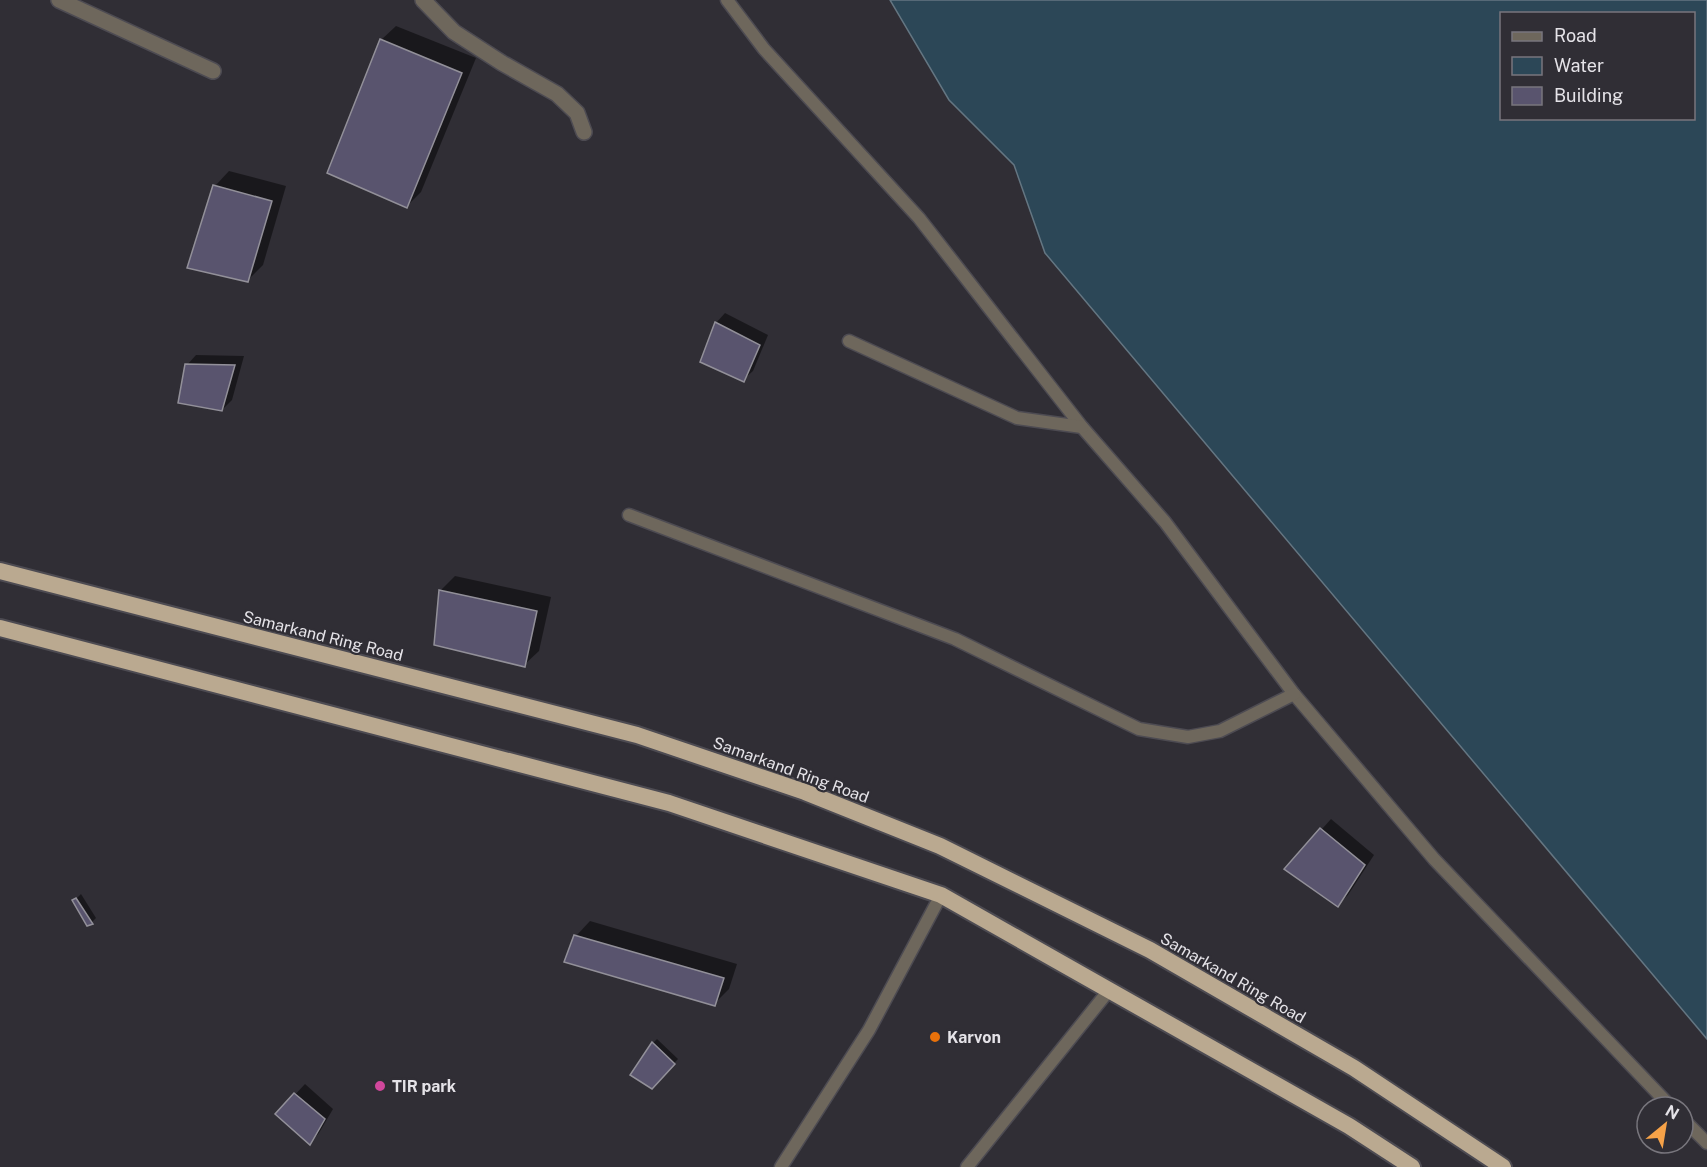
<svg xmlns="http://www.w3.org/2000/svg" width="1707" height="1167" viewBox="0 0 1707 1167" font-family="'Public Sans',sans-serif">
  <style>
    .water { fill: #2c4757; stroke: #647682; stroke-width: 1.5; fill-rule: evenodd }
    .shadow { fill: #0007 }
    .building { fill: #59546e; stroke: #929099; stroke-width: 1.5 }
    .lines { fill: none; stroke-linecap: round; stroke-linejoin: round }
    .service-casing { stroke: #4d4b52; stroke-width: 15 }
    .minor-casing { stroke: #4d4b52; stroke-width: 18 }
    .trunk-casing { stroke: #4d4b52; stroke-width: 20 }
    .service { stroke: #6e675c; stroke-width: 12 }
    .minor { stroke: #6e675c; stroke-width: 15 }
    .trunk { stroke: #baa990; stroke-width: 16 }
    .food-dot { fill: #e8710a; stroke: #302e35; stroke-width: 2 }
    .hotel-dot { fill: #d1479c; stroke: #302e35; stroke-width: 2 }
    .labels { text-anchor: middle; dominant-baseline: central; stroke-width: 4.5; stroke-linejoin: round; paint-order: stroke }
    .street-label { font-size: 16px; fill: #e5e3e8; stroke: #302e35 }
    .poi-label { font-size: 16px; font-weight: bold; fill: #e5e3e8; stroke: #302e35; text-anchor: start }
  </style>
  <rect width="100%" height="100%" fill="#302e35"/>
  <path class="water" d="M 890,0 L 1707,0 L 1707,1039 L 1045,253 L 1014,165 L 949,100 ZM 1502,14 L 1694,14 L 1694,118 L 1502,118 Z"/>
  <g class="shadow">
    <path d="M 396,26 L 476,58 L 421,192 L 407,206 L 381,40 Z"/>
    <path d="M 229,171 L 286,186 L 263,265 L 248,280 L 215,186 Z"/>
    <path d="M 725,313 L 768,335 L 753,371 L 743,380 L 716,323 Z"/>
    <path d="M 196,355 L 244,356 L 232,400 L 222,410 L 187,365 Z"/>
    <path d="M 455,576 L 551,597 L 539,651 L 524,665 L 440,591 Z"/>
    <path d="M 1331,819 L 1374,855 L 1348,895 L 1338,905 L 1286,869 Z"/>
    <path d="M 81,894 L 96,918 L 92,922 L 74,901 Z"/>
    <path d="M 590,921 L 737,964 L 729,989 L 714,1004 L 576,936 Z"/>
    <path d="M 657,1039 L 678,1059 L 652,1087 L 653,1043 Z"/>
    <path d="M 305,1084 L 333,1109 L 319,1133 L 310,1143 L 277,1114 Z"/>
  </g>
  <g class="building">
    <path d="M 380,39 L 462,73 L 407,208 L 327,173 Z"/>
    <path d="M 213,185 L 272,201 L 248,282 L 187,268 Z"/>
    <path d="M 715,322 L 760,345 L 744,382 L 700,362 Z"/>
    <path d="M 185,364 L 235,365 L 222,411 L 178,403 Z"/>
    <path d="M 439,590 L 537,611 L 525,667 L 434,645 Z"/>
    <path d="M 1320,828 L 1365,865 L 1338,907 L 1284,869 Z"/>
    <path d="M 76,898 L 93,924 L 87,926 L 72,900 Z"/>
    <path d="M 574,935 L 724,978 L 715,1006 L 564,962 Z"/>
    <path d="M 652,1042 L 675,1064 L 652,1089 L 630,1075 Z"/>
    <path d="M 294,1093 L 325,1119 L 310,1145 L 275,1114 Z"/>
  </g>
  <g class="lines">
    <defs>
      <g id="service">
        <path d="M 727,0 L 764,49 L 919,218 L 1082,427 L 1165,522 L 1294,694 L 1434,859 L 1671,1107"/>
        <path d="M 849,341 L 1017,418 L 1082,427"/>
        <path d="M 629,515 L 955,639 L 1139,729 L 1188,737 L 1220,731 L 1294,694"/>
        <path d="M 1683,1119 L 1707,1143"/>
        <path d="M 781,1167 L 869,1030 L 941,895"/>
        <path d="M 967,1167 L 1110,989"/>
      </g>
      <g id="minor">
        <path d="M 59,0 L 213,71"/>
        <path d="M 423,0 L 454,32 L 502,63 L 557,94 L 577,113 L 584,132"/>
      </g>
      <g id="trunk">
        <path d="M 0,571 L 637,735 L 805,792 L 940,846 L 1150,950 L 1354,1068 L 1503,1167"/>
        <path d="M 0,628 L 669,803 L 941,895 L 1349,1126 L 1412,1167"/>
      </g>
    </defs>
    <use href="#service" class="service-casing"/>
    <use href="#minor" class="minor-casing"/>
    <use href="#trunk" class="trunk-casing"/>
    <use href="#service" class="service"/>
    <use href="#minor" class="minor"/>
    <use href="#trunk" class="trunk"/>
  </g>
  <circle class="food-dot" cx="935" cy="1037" r="6"/>
  <circle class="hotel-dot" cx="380" cy="1086" r="6"/>
  <g class="labels">
    <g class="street-label">
      <text transform="translate(323 636) rotate(14)">Samarkand Ring Road</text>
      <text transform="translate(791 770) rotate(20)">Samarkand Ring Road</text>
      <text transform="translate(1233 978) rotate(30)">Samarkand Ring Road</text>
    </g>
    <g class="poi-label">
      <text x="947" y="1037">Karvon</text>
      <text x="392" y="1086">TIR park</text>
    </g>
  </g>
  <rect x="1500" y="12" width="195" height="108" fill="#302e35" stroke="#78767d" stroke-width="1.5"/>
  <rect x="1512" y="32" width="30" height="9" fill="#6e675c" stroke="#78767d" stroke-width="1.5"/>
  <text x="1554" y="42" font-size="18" fill="#e5e3e8">Road</text>
  <rect x="1512" y="57" width="30" height="18" fill="#2c4757" stroke="#78767d" stroke-width="1.5"/>
  <text x="1554" y="72" font-size="18" fill="#e5e3e8">Water</text>
  <rect x="1512" y="87" width="30" height="18" fill="#59546e" stroke="#78767d" stroke-width="1.5"/>
  <text x="1554" y="102" font-size="18" fill="#e5e3e8">Building</text>
  <g transform="translate(1665 1125) rotate(30)"><circle r="28" fill="#302e35" stroke="#78767d" stroke-width="1.5"/>
  <path d="M0-4.5L10 22L0 15L-10 22Z" fill="#f6a248"/>
  <text y="-9" font-size="16" font-weight="bold" text-anchor="middle" fill="#e5e3e8">N</text>
  </g>
</svg>
